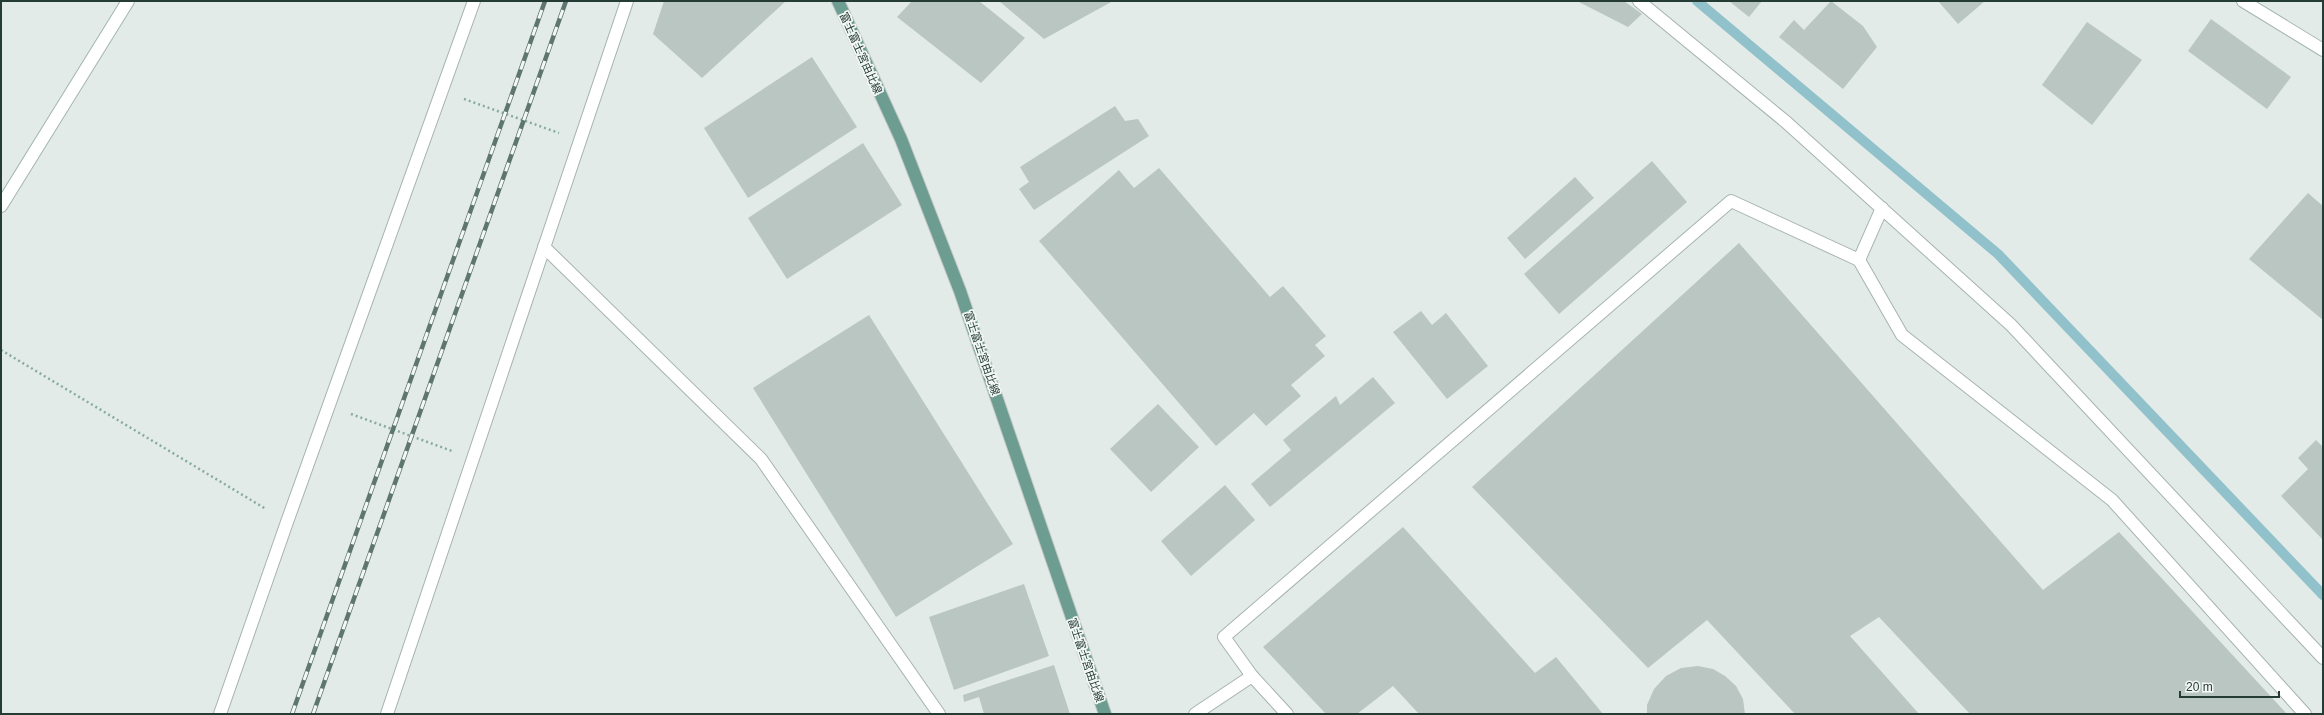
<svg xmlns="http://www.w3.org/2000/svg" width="2324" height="715" viewBox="0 0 2324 715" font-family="Helvetica,'Noto Sans JP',sans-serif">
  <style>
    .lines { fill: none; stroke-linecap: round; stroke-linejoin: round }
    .stream { stroke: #91c1ca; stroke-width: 10 }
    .building { fill: #b9c6c1 }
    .lane-casing { stroke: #a6b3af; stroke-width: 14 }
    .street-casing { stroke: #a6b3af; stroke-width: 14 }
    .secondary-casing { stroke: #a3b6af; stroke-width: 14 }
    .primary-casing { stroke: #c2c8c6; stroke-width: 14 }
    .path { stroke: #87aba0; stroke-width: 2.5; stroke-dasharray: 2 3; stroke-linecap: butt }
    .lane { stroke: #fff; stroke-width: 12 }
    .street { stroke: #fff; stroke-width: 12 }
    .secondary { stroke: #fff; stroke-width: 12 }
    .primary { stroke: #6d9c90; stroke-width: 12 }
    .rail-casing { stroke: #5f7670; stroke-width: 4.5 }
    .rail { stroke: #f3f8f6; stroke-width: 3; stroke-dasharray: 9; stroke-linecap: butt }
    .labels { text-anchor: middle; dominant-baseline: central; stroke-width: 3.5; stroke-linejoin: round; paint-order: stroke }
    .street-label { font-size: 11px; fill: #253b35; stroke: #f3f8f6 }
  </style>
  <rect width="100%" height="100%" fill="#e3ebe8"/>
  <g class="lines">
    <path class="stream" d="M 1697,1 L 1998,254 L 2323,595"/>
  </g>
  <g class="building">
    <path d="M 664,1 L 786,1 L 702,78 L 653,34 Z"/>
    <path d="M 912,1 L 979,1 L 1025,38 L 981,83 L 897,17 Z"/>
    <path d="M 999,1 L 1113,1 L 1044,39 Z"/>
    <path d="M 1577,1 L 1624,1 L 1642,14 L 1628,27 Z"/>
    <path d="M 1729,1 L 1762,1 L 1749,17 Z"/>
    <path d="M 1831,1 L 1863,26 L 1877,47 L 1843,89 L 1779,37 L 1794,20 L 1804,30 Z"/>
    <path d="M 1938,1 L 1985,1 L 1958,24 Z"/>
    <path d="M 2211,19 L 2291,77 L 2267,109 L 2188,51 Z"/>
    <path d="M 2087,22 L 2142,60 L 2092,125 L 2042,85 Z"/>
    <path d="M 812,57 L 857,127 L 748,198 L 704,128 Z"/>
    <path d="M 1115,106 L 1125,121 L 1138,119 L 1149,136 L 1034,210 L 1019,189 L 1029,182 L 1020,167 Z"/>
    <path d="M 863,143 L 902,205 L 787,279 L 748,218 Z"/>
    <path d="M 1652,161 L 1687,202 L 1559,314 L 1524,274 Z"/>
    <path d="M 1159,168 L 1270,297 L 1283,286 L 1326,336 L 1315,345 L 1325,356 L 1291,385 L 1301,396 L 1266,426 L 1254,413 L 1216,446 L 1039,241 L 1119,170 L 1134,188 Z"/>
    <path d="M 1575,177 L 1594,198 L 1525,259 L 1507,238 Z"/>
    <path d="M 2308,193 L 2323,206 L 2323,320 L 2249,259 Z"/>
    <path d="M 1739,243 L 2043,590 L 2119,532 L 2287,714 L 1970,714 L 1879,617 L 1850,636 L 1919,714 L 1795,714 L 1707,620 L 1648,668 L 1472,487 Z"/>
    <path d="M 1421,311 L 1432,325 L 1446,313 L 1488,366 L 1447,399 L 1393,332 Z"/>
    <path d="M 869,315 L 1013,544 L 896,617 L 753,388 Z"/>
    <path d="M 1373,377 L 1395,403 L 1270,507 L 1251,484 L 1291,450 L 1283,440 L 1336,396 L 1340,405 Z"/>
    <path d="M 1158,404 L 1199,447 L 1151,492 L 1110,449 Z"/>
    <path d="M 2316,440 L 2323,447 L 2323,540 L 2281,496 L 2308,469 L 2298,458 Z"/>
    <path d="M 1225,485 L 1255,520 L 1191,576 L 1161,541 Z"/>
    <path d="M 1403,527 L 1535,673 L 1556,657 L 1603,714 L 1419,714 L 1393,686 L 1357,714 L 1326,714 L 1263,647 Z"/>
    <path d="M 1024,584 L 1049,656 L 954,690 L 929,617 Z"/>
    <path d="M 1054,665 L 1070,714 L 984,714 L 979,697 L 964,702 L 963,695 Z"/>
    <path d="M 1698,666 L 1713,669 L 1725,676 L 1736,686 L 1743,699 L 1745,714 L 1647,714 L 1647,705 L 1654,689 L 1666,676 L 1681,668 Z"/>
  </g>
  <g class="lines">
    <defs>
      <g id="lane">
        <path d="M 1859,260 L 1902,335 L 2112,500 L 2305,714"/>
        <path d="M 1252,676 L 1287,714"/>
        <path d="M 1195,714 L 1252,676 L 1224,637 L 1731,201 L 1859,260 L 1882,208"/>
      </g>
      <g id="street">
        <path d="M 1639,1 L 1786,122 L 2011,325 L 2323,658"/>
        <path d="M 544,247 L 761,459 L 939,714"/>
        <path d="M 220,714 L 287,522 L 474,1"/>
        <path d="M 387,714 L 627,1"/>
      </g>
      <g id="secondary">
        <path d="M 2243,1 L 2323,50"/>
        <path d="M 1,206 L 128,1"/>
      </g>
      <path id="primary" d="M 838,1 L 901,139 L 960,291 L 1105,714"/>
    </defs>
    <use href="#lane" class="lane-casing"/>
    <use href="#street" class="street-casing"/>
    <use href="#secondary" class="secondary-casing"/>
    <use href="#primary" class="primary-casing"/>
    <g class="path">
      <path d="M 464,99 L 559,133"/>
      <path d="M 1,350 L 266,509"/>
      <path d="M 351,414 L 452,451"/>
    </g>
    <use href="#lane" class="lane"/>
    <use href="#street" class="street"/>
    <use href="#secondary" class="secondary"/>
    <use href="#primary" class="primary"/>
    <defs>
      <g id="rail">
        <path d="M 292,714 L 545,1"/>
        <path d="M 313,714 L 566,1"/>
      </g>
    </defs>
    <use href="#rail" class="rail-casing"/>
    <use href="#rail" class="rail"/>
  </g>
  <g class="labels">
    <g class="street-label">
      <text transform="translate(861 53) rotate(66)">富士富士宮由比線</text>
      <text transform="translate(982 353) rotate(71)">富士富士宮由比線</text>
      <text transform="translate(1086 660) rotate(71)">富士富士宮由比線</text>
    </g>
  </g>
  <rect width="2324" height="715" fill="none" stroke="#253b35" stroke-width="4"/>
  <path d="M2180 691v6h99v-6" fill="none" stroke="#253b35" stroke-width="2"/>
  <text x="2186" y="691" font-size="12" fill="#253b35" stroke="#f3f8f6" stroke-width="3" paint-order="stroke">20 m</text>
</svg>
